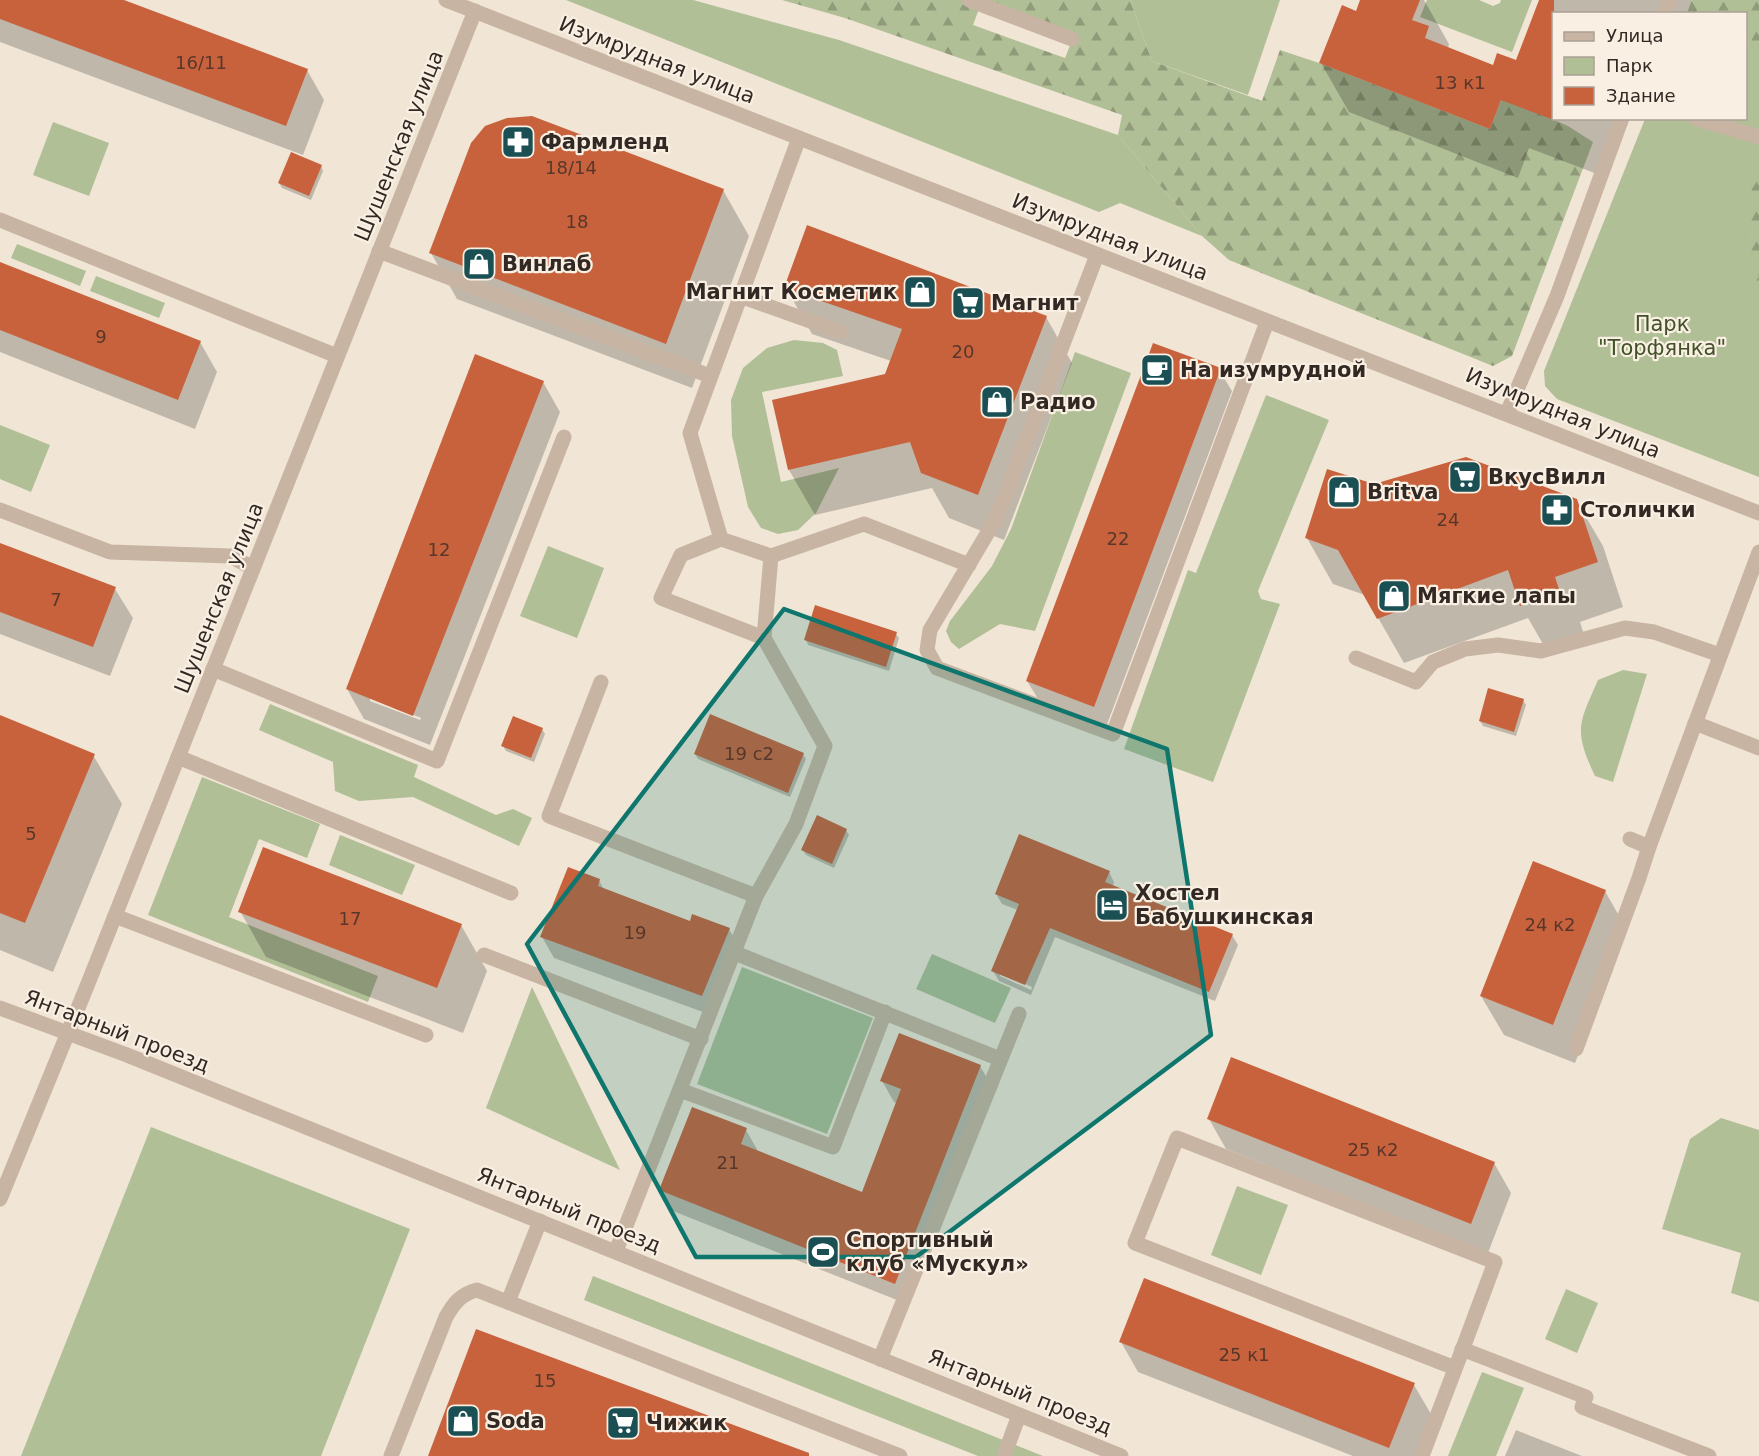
<svg xmlns="http://www.w3.org/2000/svg" width="1759" height="1456" viewBox="0 0 1759 1456" font-family="'DejaVu Sans',sans-serif">
  <style>
    .green { fill: #b0bf96 }
    .forest { fill: url(#forest-firs); fill-rule: evenodd }
    .shadow { fill: #0003; fill-rule: evenodd }
    .building { fill: #c8623d }
    .lines { fill: none; stroke-linecap: round; stroke-linejoin: round }
    .minor { stroke: #c8b4a2; stroke-width: 15 }
    .marked { fill: #0f766e; fill-opacity: 0.2; stroke: #0f766e; stroke-width: 4.5; stroke-linejoin: round }
    .labels { text-anchor: middle; dominant-baseline: central; stroke-width: 4.5; stroke-linejoin: round; paint-order: stroke }
    .number-label { font-size: 18px; fill: #58372a }
    .street-label { font-size: 21px; fill: #332924; stroke: #f9efe2 }
    .poi-label { font-size: 21px; font-weight: bold; fill: #332924; stroke: #f9efe2; text-anchor: start }
    .park-label { font-size: 21px; fill: #415128; stroke: #f9efe2 }
  </style>
  <defs>
    <pattern id="forest-firs" width="22" height="20" patternUnits="userSpaceOnUse" patternTransform="scale(1.5)"><rect width="22" height="20" fill="#b0bf96"/><path d="M5 1l3.5 6h-7zM16 11l3.5 6h-7z" fill="#909b7a"/></pattern>
  </defs>
  <rect width="100%" height="100%" fill="#f1e5d6"/>
  <g class="green">
    <path d="M 566,0 L 693,0 L 839,40 L 1118,135 L 1202,236 L 1120,203 L 1099,212 Z"/>
    <path d="M 1130,0 L 1280,0 L 1248,95 L 1152,61 Z"/>
    <path d="M 1427,0 L 1479,0 L 1493,6 L 1500,3 L 1501,0 L 1532,0 L 1512,52 L 1420,17 Z"/>
    <path d="M 1692,0 L 1759,0 L 1759,477 L 1557,399 L 1545,386 L 1544,371 L 1645,119 L 1746,118 L 1746,14 L 1687,13 Z"/>
    <path d="M 53,122 L 109,143 L 89,196 L 33,175 Z"/>
    <path d="M 17,244 L 86,271 L 80,286 L 11,258 Z"/>
    <path d="M 96,276 L 165,303 L 159,318 L 90,291 Z"/>
    <path d="M 794,340 L 823,343 L 837,350 L 843,376 L 762,392 L 781,482 L 839,468 L 816,513 L 798,530 L 778,534 L 761,528 L 748,507 L 732,436 L 731,400 L 743,368 L 767,348 Z"/>
    <path d="M 1075,352 L 1131,373 L 1035,631 L 1000,624 L 959,649 L 951,642 L 946,631 L 950,621 L 992,566 L 1011,529 Z"/>
    <path d="M 1266,395 L 1329,420 L 1258,591 L 1261,599 L 1280,604 L 1213,782 L 1124,749 L 1188,570 L 1196,573 Z"/>
    <path d="M 0,425 L 50,445 L 31,492 L 0,479 Z"/>
    <path d="M 548,546 L 604,568 L 577,638 L 520,616 Z"/>
    <path d="M 1623,670 L 1647,674 L 1613,782 L 1595,776 C 1573,729 1579,724 1598,680 Z"/>
    <path d="M 270,704 L 418,765 L 414,777 L 496,815 L 513,809 L 532,818 L 519,846 L 413,797 L 359,801 L 335,791 L 333,762 L 259,730 Z"/>
    <path d="M 202,777 L 320,824 L 307,858 L 259,839 L 229,917 L 378,976 L 368,1002 L 148,915 Z"/>
    <path d="M 340,835 L 415,865 L 402,895 L 329,865 Z"/>
    <path d="M 932,954 L 1011,988 L 995,1023 L 916,989 Z"/>
    <path d="M 742,967 L 873,1018 L 827,1134 L 697,1084 Z"/>
    <path d="M 532,987 L 620,1170 L 486,1108 Z"/>
    <path d="M 1721,1118 L 1759,1130 L 1759,1302 L 1731,1293 L 1741,1253 L 1662,1229 L 1690,1139 Z"/>
    <path d="M 151,1127 L 410,1229 L 321,1456 L 21,1456 Z"/>
    <path d="M 1237,1186 L 1288,1205 L 1261,1275 L 1211,1255 Z"/>
    <path d="M 593,1276 L 1043,1456 L 978,1456 L 584,1300 Z"/>
    <path d="M 1566,1289 L 1598,1303 L 1577,1353 L 1545,1339 Z"/>
    <path d="M 1482,1372 L 1524,1388 L 1496,1456 L 1448,1456 Z"/>
  </g>
  <g class="forest">
    <path d="M 782,0 L 1130,0 L 1152,61 L 1262,101 L 1280,50 L 1319,63 L 1490,129 L 1502,98 L 1568,126 L 1593,142 L 1512,356 L 1493,366 L 1229,260 L 1202,236 L 1118,135 L 1122,115 L 845,18 ZM 979,9 L 1071,43 L 1065,58 L 973,25 Z"/>
    <path d="M 1699,0 L 1759,0 L 1759,47 L 1752,58 L 1750,76 L 1746,81 L 1746,14 L 1693,13 Z"/>
    <path d="M 1759,174 L 1759,300 L 1747,291 L 1759,277 C 1742,230 1734,220 1759,174 Z"/>
  </g>
  <g class="shadow">
    <path d="M 0,0 L 119,0 L 307,70 L 324,100 L 303,155 L 0,42 Z"/>
    <path d="M 1382,0 L 1424,0 L 1449,44 L 1448,48 L 1493,67 L 1517,62 L 1541,0 L 1691,0 L 1697,10 L 1696,14 L 1554,14 L 1554,118 L 1618,118 L 1597,174 L 1529,148 L 1518,178 L 1349,112 L 1321,63 L 1357,13 Z"/>
    <path d="M 321,166 L 323,171 L 311,200 L 282,188 L 279,183 Z"/>
    <path d="M 723,190 L 749,236 L 692,388 L 457,299 L 431,253 Z"/>
    <path d="M 0,263 L 200,342 L 217,372 L 195,429 L 0,352 Z"/>
    <path d="M 786,288 L 1046,317 L 1072,363 L 1004,540 L 949,518 L 932,488 L 815,515 L 789,470 L 886,375 L 891,361 L 812,334 Z"/>
    <path d="M 1219,370 L 1232,391 L 1106,727 L 1040,702 L 1027,681 Z"/>
    <path d="M 543,382 L 560,412 L 430,745 L 364,719 L 347,689 ZM 370,697 L 421,718 L 420,720 L 370,701 Z"/>
    <path d="M 1576,500 L 1603,546 L 1623,607 L 1580,622 L 1585,638 L 1547,651 L 1528,618 L 1404,663 L 1365,595 L 1333,584 L 1307,538 Z"/>
    <path d="M 0,545 L 115,589 L 133,618 L 110,676 L 0,634 Z"/>
    <path d="M 896,634 L 899,638 L 889,671 L 808,645 L 806,640 Z"/>
    <path d="M 1523,700 L 1526,705 L 1516,736 L 1483,726 L 1480,721 Z"/>
    <path d="M 0,716 L 93,755 L 122,804 L 53,972 L 0,950 Z"/>
    <path d="M 542,729 L 545,734 L 534,762 L 506,751 L 503,746 Z"/>
    <path d="M 695,754 L 803,754 L 806,759 L 790,797 L 698,759 Z"/>
    <path d="M 846,830 L 849,835 L 834,868 L 806,855 L 803,850 Z"/>
    <path d="M 1109,872 L 1114,882 L 1113,886 L 1232,935 L 1238,945 L 1215,1001 L 1055,937 L 1031,995 L 999,981 L 993,971 L 1018,910 L 1002,904 L 996,894 ZM 1000,973 L 1032,987 L 1031,990 L 1000,976 Z"/>
    <path d="M 599,880 L 604,890 L 690,923 L 729,929 L 741,950 L 714,1016 L 554,958 L 542,937 Z"/>
    <path d="M 1605,891 L 1627,930 L 1575,1063 L 1504,1035 L 1481,996 Z"/>
    <path d="M 240,911 L 461,925 L 487,971 L 463,1033 L 266,957 Z"/>
    <path d="M 980,1066 L 993,1088 L 907,1304 L 673,1211 L 661,1190 L 746,1130 L 758,1151 L 862,1194 L 898,1104 L 894,1102 L 882,1081 Z"/>
    <path d="M 1209,1119 L 1494,1163 L 1511,1193 L 1488,1253 L 1226,1149 Z"/>
    <path d="M 1121,1342 L 1414,1385 L 1431,1414 L 1415,1456 L 1353,1456 L 1138,1372 Z"/>
    <path d="M 1516,1430 L 1582,1456 L 1505,1456 Z"/>
  </g>
  <g class="building">
    <path d="M 0,0 L 124,0 L 308,69 L 286,126 L 0,19 Z"/>
    <path d="M 1360,0 L 1420,0 L 1412,20 L 1429,26 L 1425,38 L 1493,65 L 1497,53 L 1516,60 L 1539,0 L 1554,0 L 1554,120 L 1501,100 L 1490,129 L 1319,63 L 1342,5 L 1356,11 Z"/>
    <path d="M 532,116 L 724,189 L 666,344 L 429,253 L 471,143 L 485,126 L 507,118 Z"/>
    <path d="M 291,152 L 322,165 L 309,196 L 278,183 Z"/>
    <path d="M 807,225 L 1047,316 L 978,495 L 921,473 L 910,442 L 788,470 L 772,400 L 885,374 L 902,329 L 784,288 Z"/>
    <path d="M 0,262 L 201,341 L 178,400 L 0,330 Z"/>
    <path d="M 1153,343 L 1221,368 L 1094,707 L 1026,681 Z"/>
    <path d="M 475,354 L 544,381 L 413,716 L 346,689 Z"/>
    <path d="M 1466,457 L 1577,499 L 1598,562 L 1555,577 L 1560,592 L 1520,606 L 1508,570 L 1377,619 L 1338,550 L 1305,538 L 1327,469 L 1374,484 Z"/>
    <path d="M 0,543 L 116,587 L 93,647 L 0,612 Z"/>
    <path d="M 815,605 L 897,632 L 886,667 L 804,640 Z"/>
    <path d="M 1488,688 L 1524,699 L 1514,732 L 1479,721 Z"/>
    <path d="M 710,714 L 804,753 L 788,793 L 694,754 Z"/>
    <path d="M 0,715 L 95,754 L 25,923 L 0,913 Z"/>
    <path d="M 513,716 L 543,728 L 531,758 L 501,746 Z"/>
    <path d="M 817,815 L 847,829 L 832,864 L 801,850 Z"/>
    <path d="M 1019,834 L 1110,871 L 1105,882 L 1233,934 L 1209,992 L 1050,928 L 1025,985 L 991,971 L 1019,904 L 995,894 Z"/>
    <path d="M 263,847 L 462,924 L 437,988 L 238,912 Z"/>
    <path d="M 1533,861 L 1606,890 L 1553,1025 L 1480,996 Z"/>
    <path d="M 568,867 L 600,879 L 598,886 L 690,921 L 692,914 L 730,928 L 702,996 L 540,937 Z"/>
    <path d="M 899,1033 L 981,1065 L 895,1284 L 659,1190 L 692,1107 L 747,1128 L 741,1144 L 862,1192 L 901,1089 L 880,1081 Z"/>
    <path d="M 1231,1057 L 1495,1162 L 1471,1224 L 1207,1119 Z"/>
    <path d="M 1144,1278 L 1415,1383 L 1389,1448 L 1119,1342 Z"/>
    <path d="M 476,1329 L 809,1453 L 809,1456 L 428,1456 Z"/>
  </g>
  <g class="lines">
    <g class="minor">
      <path d="M 446,0 L 1759,513"/>
      <path d="M 969,0 L 1072,39"/>
      <path d="M 1664,14 L 1670,0"/>
      <path d="M 1695,118 L 1759,137"/>
      <path d="M 799,138 L 690,433 L 721,539 L 771,556 L 864,524 L 969,565"/>
      <path d="M 0,220 L 337,356"/>
      <path d="M 379,251 L 710,376"/>
      <path d="M 1097,255 L 997,517 L 930,630 L 927,650 L 937,668 L 1113,734 L 1267,322"/>
      <path d="M 740,296 L 841,332"/>
      <path d="M 1507,413 L 1557,296 L 1622,118"/>
      <path d="M 0,510 L 110,552 L 230,556 L 253,568"/>
      <path d="M 764,638 L 771,556"/>
      <path d="M 1356,658 L 1416,682 L 1433,662 L 1465,649 L 1498,645 L 1541,651 L 1625,628 L 1654,632 L 1720,655"/>
      <path d="M 213,669 L 437,761 L 564,437"/>
      <path d="M 601,682 L 549,816 L 756,896"/>
      <path d="M 1695,723 L 1759,748"/>
      <path d="M 178,757 L 511,893"/>
      <path d="M 1630,839 L 1649,847"/>
      <path d="M 115,916 L 426,1035"/>
      <path d="M 735,953 L 1000,1059"/>
      <path d="M 484,955 L 701,1039"/>
      <path d="M 0,1008 L 127,1055 L 1121,1456"/>
      <path d="M 1576,1049 L 1639,878 L 1649,847 L 1759,552"/>
      <path d="M 680,1090 L 833,1147 L 885,1012"/>
      <path d="M 0,1199 L 87,986 L 475,11"/>
      <path d="M 616,1251 L 756,896 L 796,824 L 825,746 L 764,638 L 661,598 L 681,555 L 721,539"/>
      <path d="M 508,1302 L 540,1221"/>
      <path d="M 1462,1349 L 1586,1397 L 1582,1407 L 1709,1456"/>
      <path d="M 880,1359 L 1019,1014"/>
      <path d="M 391,1456 L 446,1317 C 454,1303 461,1294 477,1290 L 900,1456"/>
      <path d="M 1004,1456 L 1019,1415"/>
      <path d="M 1422,1456 C 1447,1391 1471,1327 1495,1262 L 1177,1138 L 1135,1243 L 1455,1368"/>
    </g>
  </g>
  <path class="marked" d="M 784,609 L 1167,749 L 1211,1035 L 916,1257 L 696,1257 L 527,944 Z"/>
  <defs>
    <symbol id="pharmacy-square" viewBox="-11 -11 22 22"><rect x="-9" y="-9" width="18" height="18" rx="4" fill="#1a4f54" stroke="#f9efe2"/><path d="M-2-6h4v4h4v4h-4v4h-4v-4h-4v-4h4Z" fill="#fff"/></symbol>
    <symbol id="shop-square" viewBox="-11 -11 22 22"><rect x="-9" y="-9" width="18" height="18" rx="4" fill="#1a4f54" stroke="#f9efe2"/><path d="M-5-2.5h2.3a2.7 3.5 0 0 1 5.4 0H5L5.5 6h-11ZM-1.5-2.5h3a1.5 2.3 0 0 0-3 0Z" fill="#fff"/></symbol>
    <symbol id="supermarket-square" viewBox="-11 -11 22 22"><rect x="-9" y="-9" width="18" height="18" rx="4" fill="#1a4f54" stroke="#f9efe2"/><path d="M-6-5.5h2.5l.6 2H6L4.5 2H-2.5L-4.4-4H-6ZM-1.5 3.2a1.3 1.3 0 1 0 .1 0ZM3 3.2a1.3 1.3 0 1 0 .1 0Z" fill="#fff"/></symbol>
    <symbol id="cafe-square" viewBox="-11 -11 22 22"><rect x="-9" y="-9" width="18" height="18" rx="4" fill="#1a4f54" stroke="#f9efe2"/><path d="M-5.5-4.5H6V0H3Q3 3.5 0 3.5H-2.5Q-5.5 3.5-5.5 0ZM3-3.2v2h1.7v-2ZM-6 4.5H4V6H-6Z" fill="#fff"/></symbol>
    <symbol id="hotel-square" viewBox="-11 -11 22 22"><rect x="-9" y="-9" width="18" height="18" rx="4" fill="#1a4f54" stroke="#f9efe2"/><path d="M-6-4.5h1.5V1H6V5H4.5V3h-9V5H-6ZM-4 0a1.8 1.8 0 1 1 3.6 0ZM.5 0V-2.5h3Q6-2.5 6 0Z" fill="#fff"/></symbol>
    <symbol id="stadium-square" viewBox="-11 -11 22 22"><rect x="-9" y="-9" width="18" height="18" rx="4" fill="#1a4f54" stroke="#f9efe2"/><path d="M0-5a6.5 5 0 1 0 0 10a6.5 5 0 1 0 0-10ZM-3.5-1.8h7v3.6h-7Z" fill="#fff"/></symbol>
  </defs>
  <g fill-rule="evenodd">
    <use href="#pharmacy-square" x="499" y="123" width="38" height="38"/>
    <use href="#shop-square" x="460" y="245" width="38" height="38"/>
    <use href="#shop-square" x="901" y="273" width="38" height="38"/>
    <use href="#supermarket-square" x="949" y="284" width="38" height="38"/>
    <use href="#cafe-square" x="1138" y="351" width="38" height="38"/>
    <use href="#shop-square" x="978" y="383" width="38" height="38"/>
    <use href="#supermarket-square" x="1446" y="458" width="38" height="38"/>
    <use href="#shop-square" x="1325" y="473" width="38" height="38"/>
    <use href="#pharmacy-square" x="1538" y="491" width="38" height="38"/>
    <use href="#shop-square" x="1375" y="577" width="38" height="38"/>
    <use href="#hotel-square" x="1093" y="886" width="38" height="38"/>
    <use href="#stadium-square" x="804" y="1233" width="38" height="38"/>
    <use href="#shop-square" x="444" y="1402" width="38" height="38"/>
    <use href="#supermarket-square" x="604" y="1404" width="38" height="38"/>
  </g>
  <g class="labels">
    <g class="number-label">
      <text x="201" y="62">16/11</text>
      <text x="1460" y="82">13 к1</text>
      <text x="571" y="167">18/14</text>
      <text x="577" y="221">18</text>
      <text x="101" y="336">9</text>
      <text x="963" y="351">20</text>
      <text x="1448" y="519">24</text>
      <text x="1118" y="538">22</text>
      <text x="439" y="549">12</text>
      <text x="56" y="599">7</text>
      <text x="749" y="753">19 с2</text>
      <text x="31" y="833">5</text>
      <text x="350" y="918">17</text>
      <text x="1550" y="924">24 к2</text>
      <text x="635" y="932">19</text>
      <text x="1373" y="1149">25 к2</text>
      <text x="728" y="1162">21</text>
      <text x="1244" y="1354">25 к1</text>
      <text x="545" y="1380">15</text>
    </g>
    <g class="street-label">
      <text transform="translate(657 60) rotate(21)">Изумрудная улица</text>
      <text transform="translate(399 146) rotate(-68)">Шушенская улица</text>
      <text transform="translate(1110 237) rotate(21)">Изумрудная улица</text>
      <text transform="translate(1563 413) rotate(22)">Изумрудная улица</text>
      <text transform="translate(219 598) rotate(-68)">Шушенская улица</text>
      <text transform="translate(117 1031) rotate(21)">Янтарный проезд</text>
      <text transform="translate(569 1210) rotate(22)">Янтарный проезд</text>
      <text transform="translate(1020 1392) rotate(22)">Янтарный проезд</text>
    </g>
    <g class="poi-label">
      <text x="541" y="142">Фармленд</text>
      <text x="502" y="264">Винлаб</text>
      <text x="897" y="292" text-anchor="end">Магнит Косметик</text>
      <text x="991" y="303">Магнит</text>
      <text x="1180" y="370">На изумрудной</text>
      <text x="1020" y="402">Радио</text>
      <text x="1488" y="477">ВкусВилл</text>
      <text x="1367" y="492">Britva</text>
      <text x="1580" y="510">Столички</text>
      <text x="1417" y="596">Мягкие лапы</text>
      <text x="1135" y="893">Хостел<tspan x="1135" dy="24">Бабушкинская</tspan></text>
      <text x="846" y="1240">Спортивный<tspan x="846" dy="24">клуб «Мускул»</tspan></text>
      <text x="486" y="1421">Soda</text>
      <text x="646" y="1423">Чижик</text>
    </g>
    <g class="park-label">
      <text x="1662" y="324">Парк<tspan x="1662" dy="24">"Торфянка"</tspan></text>
    </g>
  </g>
  <rect x="1552" y="12" width="195" height="108" fill="#f9efe2" stroke="#aaa096" stroke-width="1.5"/>
  <rect x="1564" y="32" width="30" height="9" fill="#c8b4a2" stroke="#aaa096" stroke-width="1.5"/>
  <text x="1606" y="42" font-size="18" fill="#332924">Улица</text>
  <rect x="1564" y="57" width="30" height="18" fill="#b0bf96" stroke="#aaa096" stroke-width="1.5"/>
  <text x="1606" y="72" font-size="18" fill="#332924">Парк</text>
  <rect x="1564" y="87" width="30" height="18" fill="#c8623d" stroke="#aaa096" stroke-width="1.5"/>
  <text x="1606" y="102" font-size="18" fill="#332924">Здание</text>
</svg>
